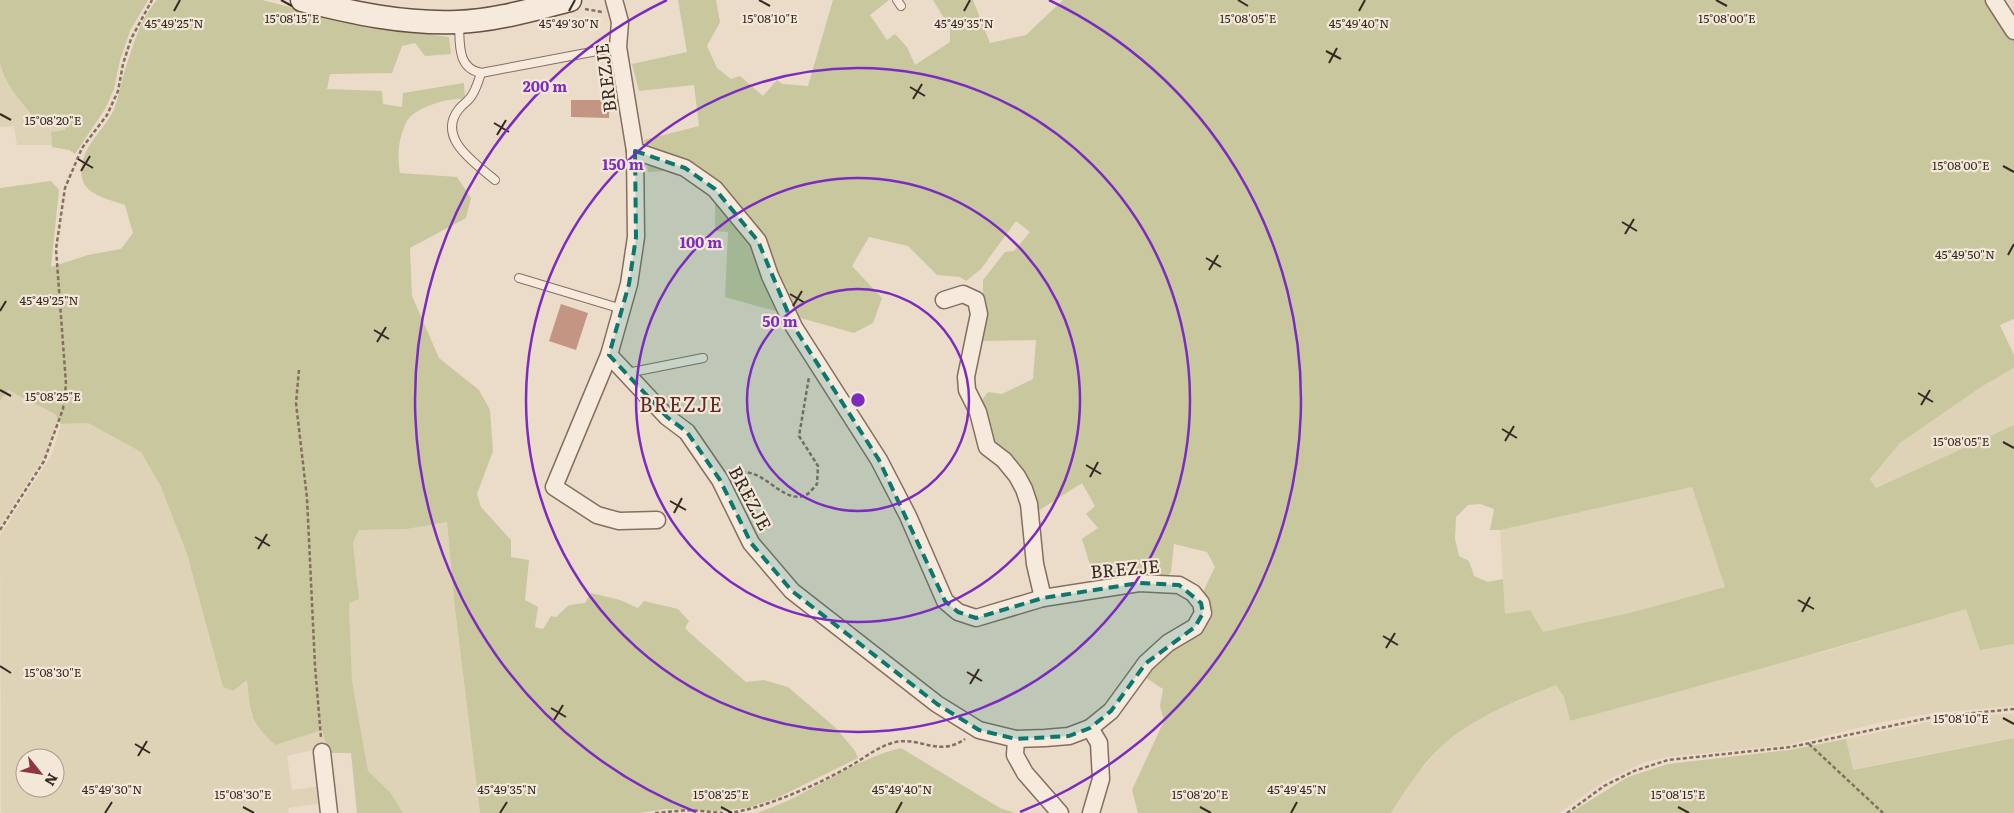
<svg xmlns="http://www.w3.org/2000/svg" width="2014" height="813" viewBox="0 0 2014 813" font-family="Literata,serif">
  <style>
    .farmland { fill: #dfd3b7; fill-rule: evenodd }
    .green { fill: #c8c79e; fill-rule: evenodd }
    .building { fill: #c59583 }
    .lines { fill: none; stroke-linecap: round; stroke-linejoin: round }
    .lane-casing { stroke: #856e60; stroke-width: 10 }
    .street-casing { stroke: #856e60; stroke-width: 19 }
    .secondary-casing { stroke: #675043; stroke-width: 25 }
    .path { stroke: #856e60; stroke-width: 2.5; stroke-dasharray: 4 2.5; stroke-linecap: butt }
    .lane { stroke: #f6eadc; stroke-width: 8 }
    .street { stroke: #f6eadc; stroke-width: 16 }
    .secondary { stroke: #f6eadc; stroke-width: 22 }
    .marked { fill: #0f766e; fill-opacity: 0.2; stroke: #0f766e; stroke-width: 4; stroke-dasharray: 10 6; stroke-linejoin: round }
    .ticks { fill: none; stroke: #372922; stroke-width: 2 }
    .ring { fill: none; stroke: #7b2cbf; stroke-width: 2.5 }
    .labels { text-anchor: middle; dominant-baseline: central; stroke-width: 4.5; stroke-linejoin: round; paint-order: stroke }
    .street-label { font-size: 18px; fill: #372922; stroke: #f3e7d8 }
    .quarter-label { font-size: 20px; letter-spacing: 1px; fill: #602925; stroke: #f3e7d8 }
    .ticks-label { font-size: 12px; text-anchor: middle; fill: #372922; stroke: #f3e7d8; stroke-width: 4.5; stroke-linejoin: round; paint-order: stroke }
    .centre { fill: #7b2cbf; stroke: #f3e7d8; stroke-width: 2.5 }
    .ring-label { font-size: 15px; text-anchor: middle; font-weight: bold; fill: #7b2cbf; stroke: #f3e7d8; stroke-width: 4.5; stroke-linejoin: round; paint-order: stroke }
  </style>
  <rect width="100%" height="100%" fill="#ebdcc9"/>
  <g class="farmland">
    <path d="M 0,62 L 5,74 L 66,114 L 65,131 L 51,132 L 52,145 L 17,145 L 14,126 L 0,127 Z"/>
    <path d="M 2014,368 L 2014,425 L 1876,488 L 1870,479 L 1900,443 L 1981,387 Z"/>
    <path d="M 8,390 L 55,414 L 59,420 L 44,457 L 0,526 L 0,401 Z"/>
    <path d="M 88,423 L 141,452 L 161,487 L 187,554 L 223,687 L 242,685 L 247,680 L 251,716 L 322,730 L 326,742 L 318,743 L 317,749 L 287,756 L 292,790 L 321,786 L 324,803 L 288,808 L 289,813 L 1,813 L 0,535 L 52,454 L 61,424 ZM 25,758 L 55,758 L 55,788 L 25,788 Z"/>
    <path d="M 1692,487 L 1725,587 L 1633,612 L 1542,633 L 1505,615 L 1500,530 Z"/>
    <path d="M 447,522 L 454,600 L 480,813 L 403,813 L 390,792 L 368,771 L 352,681 L 349,602 L 359,599 L 353,541 L 359,530 L 407,529 Z"/>
    <path d="M 1966,609 L 2003,646 L 2014,644 L 2014,706 L 1935,713 L 1883,722 L 1788,745 L 1668,757 L 1645,762 L 1605,781 L 1559,813 L 1391,813 L 1416,775 L 1441,747 L 1464,728 L 1494,711 L 1556,685 L 1564,697 L 1570,721 L 1732,675 L 1823,652 Z"/>
    <path d="M 2014,713 L 2014,738 L 1852,770 L 1846,739 L 1942,719 Z"/>
  </g>
  <g class="green">
    <path d="M 0,0 L 148,0 L 130,31 L 120,60 L 114,89 L 105,109 L 75,154 L 69,150 L 52,147 L 51,132 L 65,130 L 65,114 L 34,117 C 21,102 4,83 0,62 C 0,43 0,19 0,0 Z"/>
    <path d="M 157,0 L 262,0 L 369,27 L 449,37 L 451,54 L 425,56 L 415,43 L 402,46 L 392,73 L 330,74 L 327,89 L 382,91 L 383,104 L 402,107 L 403,93 L 464,83 L 465,99 C 449,97 412,108 406,123 C 398,140 397,156 400,173 L 457,177 L 471,198 L 466,218 L 410,248 L 412,296 L 439,358 L 479,390 L 490,410 L 493,451 L 477,494 L 481,507 L 511,540 L 511,557 L 529,560 L 525,600 L 538,607 L 535,627 L 543,629 L 551,616 L 556,617 L 569,605 L 585,603 L 591,593 L 620,600 L 638,608 L 644,601 L 678,609 L 689,621 L 685,628 L 691,634 L 746,682 L 764,680 L 788,687 L 836,728 L 855,751 L 858,758 L 777,798 L 747,808 L 717,811 L 667,809 L 639,813 L 480,813 L 454,600 L 447,522 L 407,529 L 359,530 L 353,542 L 359,599 L 349,603 L 352,681 L 368,771 L 390,792 L 403,813 L 357,813 L 351,753 L 329,753 L 322,730 L 275,745 C 249,720 251,715 247,680 L 233,691 L 223,687 L 187,554 L 161,487 L 141,452 L 88,423 L 61,424 L 55,414 L 8,390 L 0,401 L 0,188 L 51,181 L 59,190 L 51,267 L 88,255 L 121,249 L 133,233 L 125,205 C 112,200 88,196 83,181 C 75,158 96,137 108,120 C 117,107 119,92 123,77 C 131,52 139,20 157,0 Z"/>
    <path d="M 678,0 L 716,0 L 720,22 L 707,46 L 717,68 L 731,79 L 740,76 L 763,96 L 777,80 L 782,84 L 808,86 L 833,0 L 889,0 L 870,15 L 887,40 L 895,34 L 907,47 L 915,65 L 950,42 L 950,28 L 933,0 L 973,0 L 990,43 L 1026,35 L 1063,0 L 1988,0 L 2014,39 L 2014,319 L 2000,325 L 2014,355 L 2014,368 L 1981,387 L 1900,443 L 1870,479 L 1876,488 L 2014,425 L 2014,644 L 1980,650 L 1966,609 C 1834,649 1702,685 1570,721 L 1564,697 L 1556,685 C 1516,701 1474,717 1442,746 C 1421,765 1406,790 1391,813 L 1138,813 L 1132,790 L 1164,721 L 1160,706 L 1163,689 L 1143,676 L 1154,663 L 1208,623 L 1213,613 L 1203,592 L 1215,567 L 1207,552 L 1174,544 L 1171,572 L 1164,580 L 1096,584 L 1082,539 L 1098,528 L 1086,514 L 1095,506 L 1082,483 L 1035,513 C 1013,476 988,443 982,400 L 988,392 L 1002,394 L 1033,379 L 1036,340 L 983,341 L 983,280 L 1005,252 L 1014,251 L 1030,232 L 1016,221 L 981,269 L 966,281 L 960,277 L 937,275 L 908,246 L 869,237 L 852,266 L 882,298 L 873,323 L 854,333 L 725,297 L 728,232 L 715,231 L 715,181 L 699,169 L 648,172 L 644,140 L 699,126 L 694,85 L 639,91 L 632,64 L 687,52 ZM 1692,487 L 1725,587 L 1633,612 L 1543,632 L 1530,610 L 1505,614 L 1503,579 L 1488,582 L 1474,576 L 1469,561 L 1459,556 L 1455,539 L 1456,517 L 1468,505 L 1480,504 L 1494,509 L 1490,530 L 1500,530 Z"/>
    <path d="M 2014,738 L 2014,813 L 1570,813 L 1628,777 L 1668,764 L 1789,750 L 1846,739 L 1853,770 Z"/>
    <path d="M 901,748 L 1000,808 L 1015,813 L 756,813 C 807,798 849,760 901,748 Z"/>
  </g>
  <g class="building">
    <path d="M 571,100 L 610,100 L 609,118 L 571,117 Z"/>
    <path d="M 561,304 L 588,313 L 576,350 L 549,341 Z"/>
  </g>
  <g class="lines">
    <defs>
      <g id="lane">
        <path d="M 897,0 L 901,6"/>
        <path d="M 459,24 C 460,44 457,68 481,73 L 618,47"/>
        <path d="M 481,73 C 478,82 476,91 470,98 C 467,102 462,105 459,109 C 436,138 475,163 495,180"/>
        <path d="M 519,278 L 622,309"/>
        <path d="M 627,373 L 703,358"/>
      </g>
      <g id="street">
        <path d="M 614,0 L 620,22 L 618,47 L 635,151 L 636,237 L 629,284 L 609,355 L 554,487 L 597,515 L 619,521 L 657,520"/>
        <path d="M 1994,0 L 2014,31"/>
        <path d="M 944,300 L 963,294 L 976,300 L 979,314 L 966,377 L 967,390 L 978,412 L 987,447 L 1004,460 L 1017,476 L 1024,489 L 1029,504 L 1035,564 L 1043,598"/>
        <path d="M 609,355 L 667,417 L 687,432 L 720,480 L 751,543 L 792,591 L 937,704 L 979,730 L 1016,739 L 1045,738 L 1069,736 L 1090,728 L 1111,711 L 1146,663 L 1168,643 L 1195,627 L 1203,613 L 1201,603 L 1193,593 L 1179,585 L 1139,583 L 1043,598 L 976,618 L 958,612 L 945,601 L 908,516 L 879,460 L 794,327 L 770,276 L 758,241 L 715,189 L 685,168 L 635,151"/>
        <path d="M 1090,728 L 1099,743 L 1101,779 L 1091,813"/>
        <path d="M 1016,739 L 1015,755 L 1025,773 L 1060,813"/>
        <path d="M 322,752 L 329,813"/>
      </g>
      <path id="secondary" d="M 302,0 C 353,13 404,24 457,22 C 495,21 534,9 570,0"/>
    </defs>
    <use href="#lane" class="lane-casing"/>
    <use href="#street" class="street-casing"/>
    <use href="#secondary" class="secondary-casing"/>
    <g class="path">
      <path d="M 585,9 L 602,12"/>
      <path d="M 299,370 L 296,403 L 307,498 L 315,666 L 321,738"/>
      <path d="M 735,474 C 762,463 782,506 806,495 C 810,493 814,487 817,484 L 818,466 L 799,436 L 809,377"/>
      <path d="M 0,530 L 44,461 L 63,409 L 66,384 L 56,249 L 65,188 L 82,148 L 107,115 L 118,91 L 123,64 L 131,39 L 152,0"/>
      <path d="M 1809,744 L 1883,813"/>
      <path d="M 655,813 L 689,810 L 723,813"/>
      <path d="M 728,813 C 764,809 819,784 852,765 C 864,758 875,749 889,744 C 919,733 936,759 965,739"/>
      <path d="M 1567,813 L 1604,786 L 1634,771 L 1668,760 L 1791,747 L 1933,717 L 2014,709"/>
    </g>
    <use href="#lane" class="lane"/>
    <use href="#street" class="street"/>
    <use href="#secondary" class="secondary"/>
  </g>
  <path class="marked" d="M 635,151 L 685,168 L 715,189 L 758,241 L 794,327 L 879,460 L 945,601 L 958,612 L 976,618 L 1043,598 L 1139,583 L 1179,585 L 1201,603 L 1203,613 L 1195,627 L 1146,663 L 1111,711 L 1090,728 L 1069,736 L 1016,739 L 979,730 L 937,704 L 792,591 L 751,543 L 720,480 L 687,432 L 667,417 L 609,355 L 629,284 L 636,237 Z"/>
  <path class="ticks" d="M 281,0 L 292,6M 759,0 L 770,6M 1238,0 L 1248,6M 1716,0 L 1727,6M 174,11 L 180,0M 569,11 L 575,0M 964,11 L 970,0M 1359,11 L 1365,0M 1326,51 L 1341,59M 1329,63 L 1337,48M 910,87 L 925,96M 913,99 L 922,84M 0,114 L 11,120M 494,123 L 509,132M 497,135 L 506,120M 78,159 L 93,168M 2003,166 L 2014,172M 81,171 L 90,156M 1622,222 L 1637,231M 1625,234 L 1634,219M 2008,255 L 2014,244M 1206,258 L 1221,267M 1209,270 L 1218,255M 790,294 L 805,303M 793,306 L 802,291M 0,311 L 6,301M 374,330 L 389,339M 377,342 L 386,327M 0,390 L 11,396M 1918,393 L 1933,402M 1921,405 L 1930,390M 1502,429 L 1517,438M 1505,441 L 1514,426M 2003,442 L 2014,448M 1086,465 L 1101,474M 1090,477 L 1098,462M 670,501 L 686,510M 674,513 L 682,498M 255,537 L 270,546M 258,549 L 267,534M 1798,600 L 1814,609M 1802,612 L 1810,597M 1383,636 L 1398,645M 1386,648 L 1395,633M 0,666 L 11,673M 967,672 L 982,681M 970,684 L 979,669M 551,708 L 566,717M 2003,718 L 2014,724M 554,720 L 563,705M 135,744 L 150,753M 138,756 L 147,741M 243,807 L 254,813M 721,807 L 732,813M 1200,807 L 1211,813M 1678,807 L 1689,813M 105,813 L 112,802M 500,813 L 507,802M 896,813 L 902,802M 1291,813 L 1297,802"/>
  <g class="ring">
    <circle cx="858" cy="400" r="111"/>
    <circle cx="858" cy="400" r="222"/>
    <circle cx="858" cy="400" r="332"/>
    <path d="M696 812A443 443 0 0 1 667 0M1049 0A443 443 0 0 1 1020 812"/>
  </g>
  <g class="labels">
    <g class="street-label">
      <text transform="translate(605 78) rotate(-97)">BREZJE</text>
      <text transform="translate(751 498) rotate(62)">BREZJE</text>
      <text transform="translate(1125 568) rotate(-5)">BREZJE</text>
    </g>
    <g class="quarter-label">
      <text x="681" y="403">BREZJE</text>
    </g>
  </g>
  <g class="ticks-label">
    <text x="292" y="23">15°08'15"E</text>
    <text x="770" y="23">15°08'10"E</text>
    <text x="1248" y="23">15°08'05"E</text>
    <text x="1727" y="23">15°08'00"E</text>
    <text x="174" y="28">45°49'25"N</text>
    <text x="569" y="28">45°49'30"N</text>
    <text x="964" y="28">45°49'35"N</text>
    <text x="1359" y="28">45°49'40"N</text>
    <text x="53" y="125">15°08'20"E</text>
    <text x="1961" y="170">15°08'00"E</text>
    <text x="1965" y="259">45°49'50"N</text>
    <text x="49" y="305">45°49'25"N</text>
    <text x="53" y="401">15°08'25"E</text>
    <text x="1961" y="446">15°08'05"E</text>
    <text x="53" y="677">15°08'30"E</text>
    <text x="1961" y="723">15°08'10"E</text>
    <text x="112" y="794">45°49'30"N</text>
    <text x="507" y="794">45°49'35"N</text>
    <text x="902" y="794">45°49'40"N</text>
    <text x="1297" y="794">45°49'45"N</text>
    <text x="243" y="799">15°08'30"E</text>
    <text x="721" y="799">15°08'25"E</text>
    <text x="1200" y="799">15°08'20"E</text>
    <text x="1678" y="799">15°08'15"E</text>
  </g>
  <circle cx="858" cy="400" r="8" class="centre"/>
  <g class="ring-label">
    <text x="545" y="92">200 m</text>
    <text x="623" y="170">150 m</text>
    <text x="701" y="248">100 m</text>
    <text x="780" y="327">50 m</text>
  </g>
  <g transform="translate(40 773) rotate(120)"><circle r="24" fill="#f3e7d8" stroke="#a89b8f"/>
  <path d="M0-4L9 19L0 12L-9 19Z" fill="#8f3543"/>
  <text y="-8" font-size="14" font-weight="bold" text-anchor="middle" fill="#372922">N</text>
  </g>
</svg>
